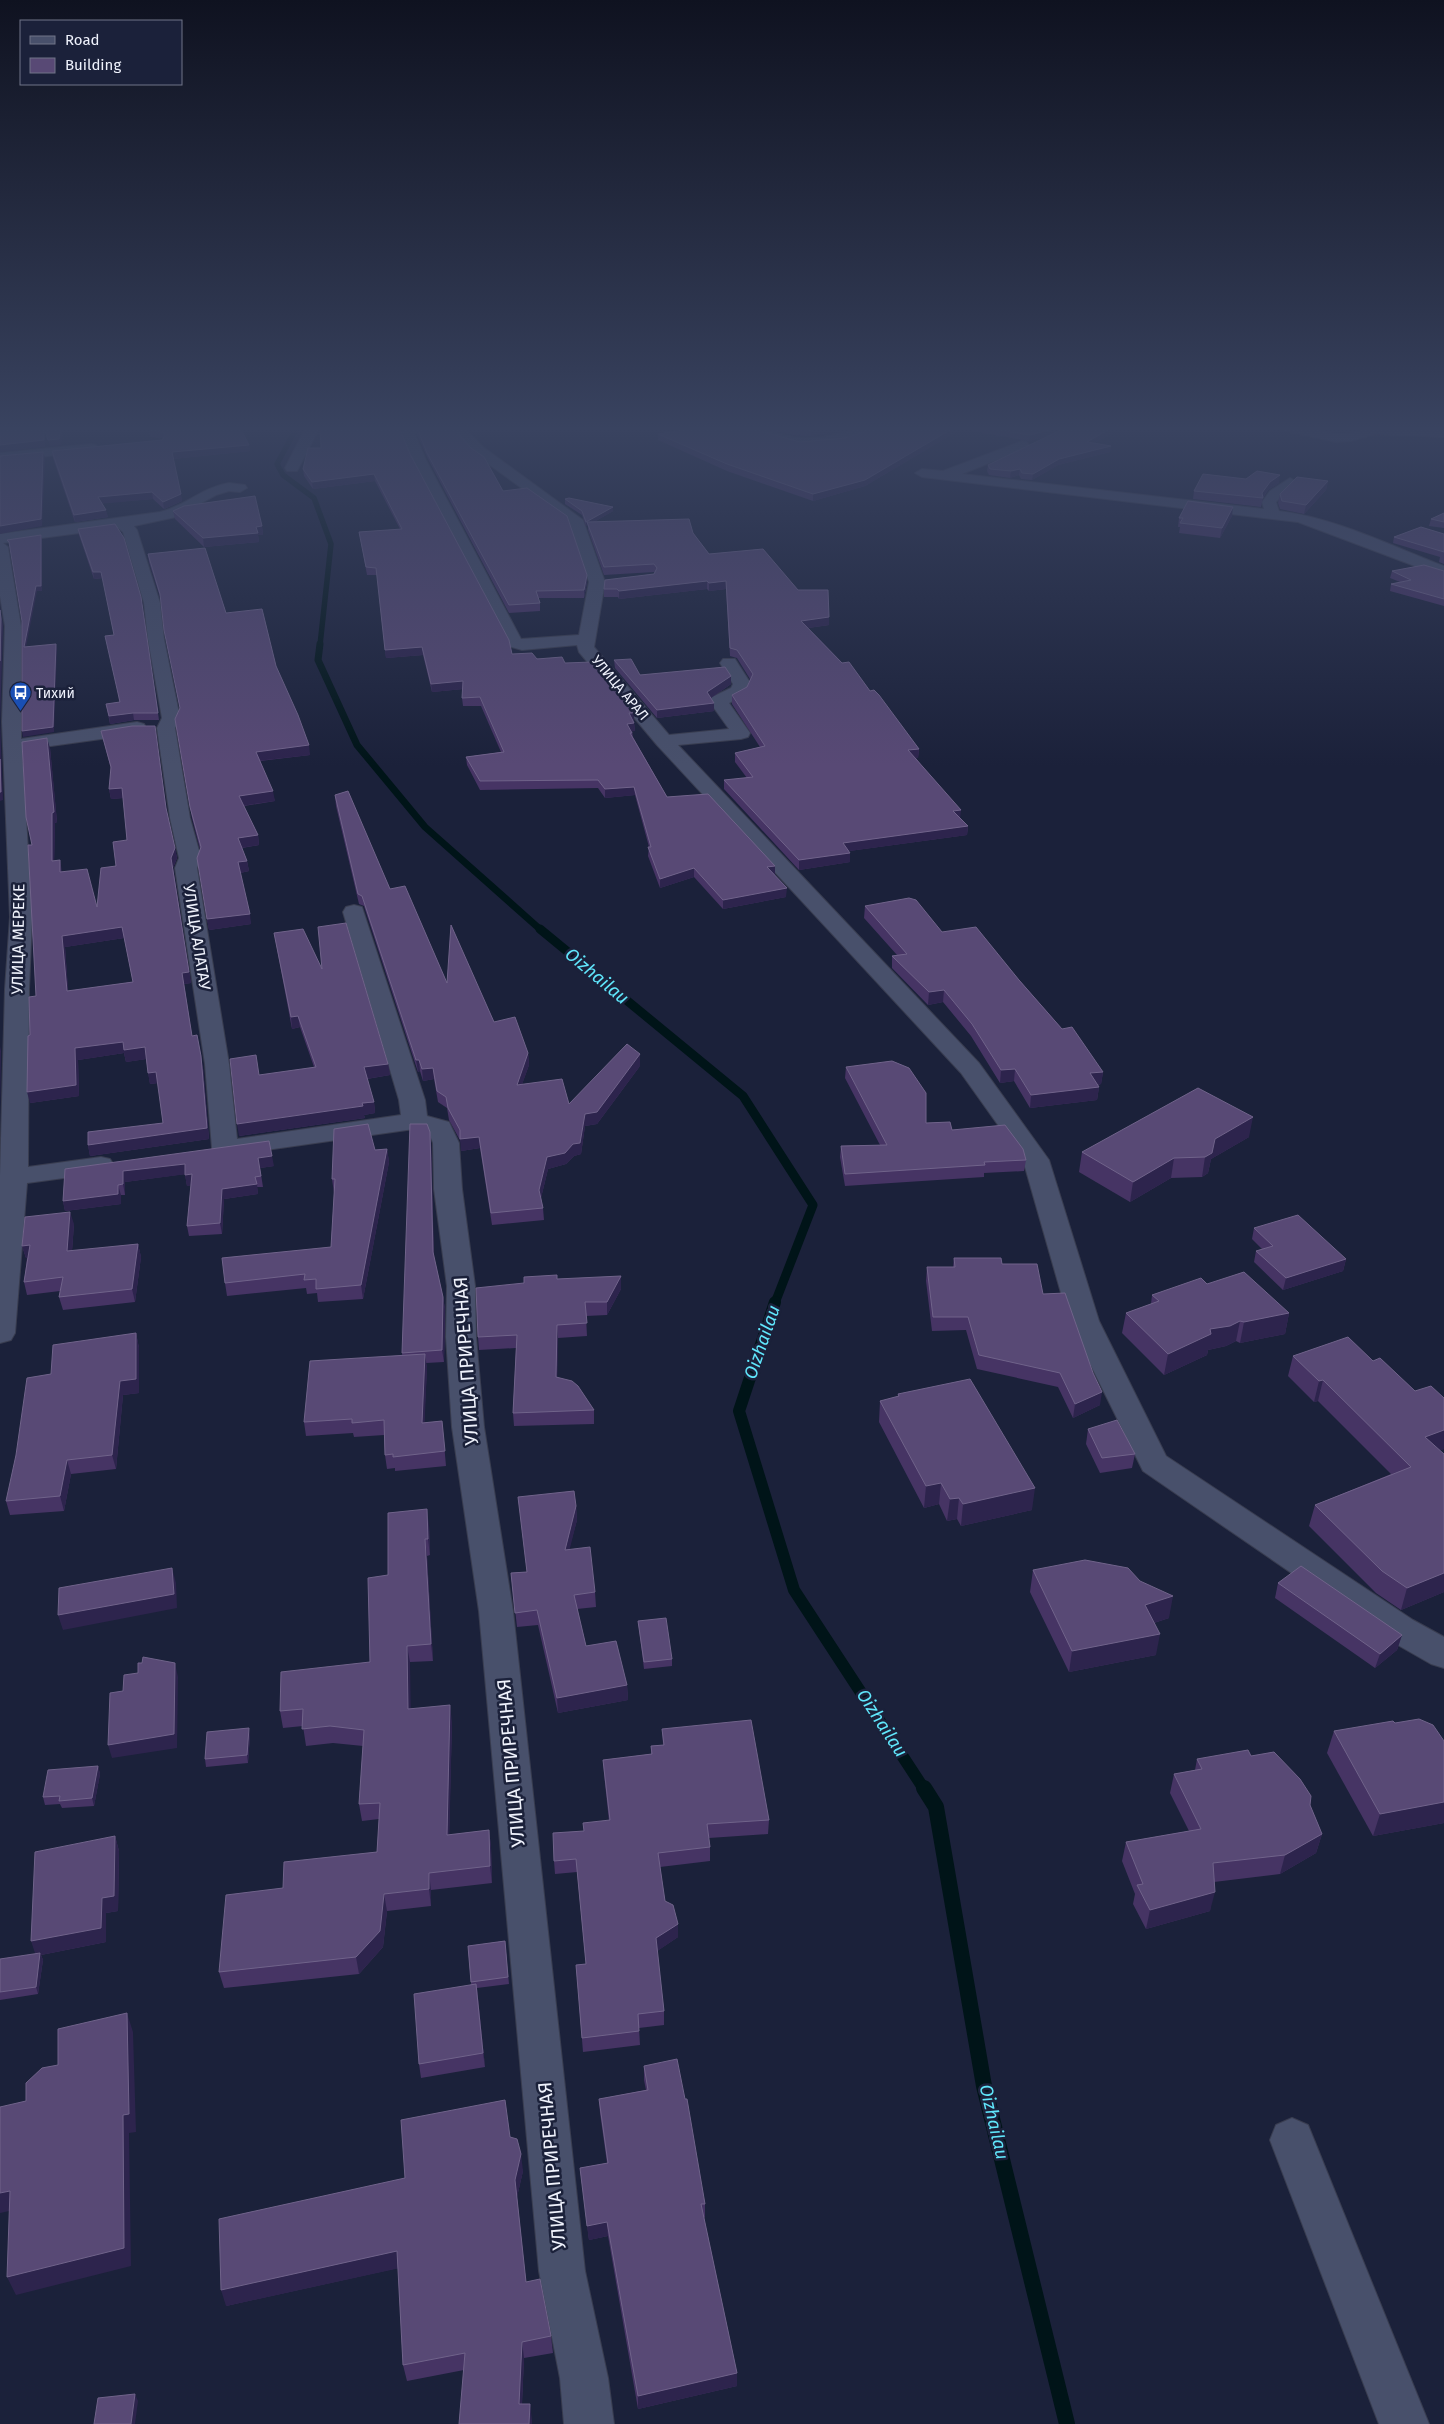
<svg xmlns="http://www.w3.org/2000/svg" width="1444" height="2424" viewBox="0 0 1444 2424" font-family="'Fira Sans',sans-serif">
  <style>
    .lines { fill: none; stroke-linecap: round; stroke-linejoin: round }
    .stream-far4 { stroke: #001418; stroke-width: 5.5 }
    .stream-far3 { stroke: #001418; stroke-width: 7 }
    .stream-far2 { stroke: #001418; stroke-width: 9 }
    .stream-far1 { stroke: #001418; stroke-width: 12 }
    .stream { stroke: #001418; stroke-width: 16 }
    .minor-casing { stroke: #393d50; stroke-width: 2 }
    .minor { fill: #48506b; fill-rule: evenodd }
    .wall { fill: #463464; fill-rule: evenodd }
    .shaded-wall { fill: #2d244d }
    .building { fill: #584975; stroke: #70638a; fill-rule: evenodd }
    .labels { text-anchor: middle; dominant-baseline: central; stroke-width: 5; stroke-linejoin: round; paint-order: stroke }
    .far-street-label { font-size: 14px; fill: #eff2fc; stroke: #1b213a }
    .far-poi-label { font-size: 14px; fill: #eff2fc; stroke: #1b213a; text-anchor: start }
    .street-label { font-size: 16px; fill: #eff2fc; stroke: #1b213a }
    .water-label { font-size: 18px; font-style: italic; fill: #60e7fc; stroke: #1b213a }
    .near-street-label { font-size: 19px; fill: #eff2fc; stroke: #1b213a }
  </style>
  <rect width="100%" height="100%" fill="#1b213a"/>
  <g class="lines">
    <path class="stream-far4" d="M 297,427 L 277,464 L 283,475 L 314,498 L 331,544 L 320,645"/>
    <path class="stream-far3" d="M 320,644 L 318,660 L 357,745 L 425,827 L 542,931"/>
    <path class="stream-far2" d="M 540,929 L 743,1096 L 813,1205 L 775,1303"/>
    <path class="stream-far1" d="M 775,1302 L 739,1411 L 794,1590 L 924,1789"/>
    <path class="stream" d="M 924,1788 L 936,1807 L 984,2086 L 1067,2424"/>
    <defs>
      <g id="minor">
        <path d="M 306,427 L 320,427 L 297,471 L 287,471 L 285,468 Z"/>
        <path d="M 409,427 L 425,427 L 415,434 L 426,460 L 521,639 L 579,635 L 589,582 L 569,522 L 473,453 L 450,427 L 463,427 L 483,447 L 583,520 L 605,582 L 594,647 L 669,735 L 729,729 L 709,701 L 712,697 L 731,688 L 733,684 L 720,663 L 723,659 L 735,659 L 751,684 L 745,695 L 729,703 L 750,733 L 748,737 L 741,739 L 678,745 L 979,1063 L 1049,1160 L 1099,1321 L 1166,1456 L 1413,1620 L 1444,1637 L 1444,1668 L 1431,1664 L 1389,1640 L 1143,1471 L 1069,1321 L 1023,1160 L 961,1073 L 657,745 L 579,652 L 577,645 L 522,650 L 508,646 L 412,460 L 401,432 Z"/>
        <path d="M 740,427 C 762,425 779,436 800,438 C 829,441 856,424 884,427 L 882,430 L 844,442 L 800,446 L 742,430 Z"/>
        <path d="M 1280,427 L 1303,427 L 1336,434 L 1350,433 L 1372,427 L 1444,429 L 1444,437 L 1375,434 L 1351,441 L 1336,442 L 1282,430 Z"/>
        <path d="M 1022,441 L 1027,442 L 1029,445 L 1027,448 L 962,474 L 1264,509 L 1262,502 L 1270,491 L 1290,478 L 1297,482 L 1276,502 L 1279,511 C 1336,518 1391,546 1444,566 L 1444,577 L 1298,522 L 922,477 L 915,473 L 922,469 L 943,471 Z"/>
        <path d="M 91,444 L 96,445 L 98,448 L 96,451 L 0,461 L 0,453 Z"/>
        <path d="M 229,483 L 245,485 L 247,488 L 240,492 L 229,491 L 216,495 L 176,517 L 134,526 L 137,530 L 160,603 L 164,639 L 180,718 L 175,728 L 190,818 L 201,858 L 197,868 L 229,1064 L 237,1139 L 401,1115 L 399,1100 L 343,912 L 346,907 L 354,905 L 362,907 L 425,1100 L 427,1116 L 449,1122 L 459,1143 L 462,1189 L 475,1286 L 476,1337 L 484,1427 L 513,1611 L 585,2271 L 608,2378 L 614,2424 L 564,2424 L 560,2378 L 539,2271 L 479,1611 L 452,1427 L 446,1337 L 447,1286 L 434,1189 L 433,1143 L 429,1133 L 414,1129 L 225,1156 L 216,1154 L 212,1148 L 205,1064 L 175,868 L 179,858 L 170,818 L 157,728 L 162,718 L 148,639 L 144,603 L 123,532 L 118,528 L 3,543 L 8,547 L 21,626 L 21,739 L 137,722 L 144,724 L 146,728 L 144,732 L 137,734 L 22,750 L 32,917 L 29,989 L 28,1167 L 101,1157 L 110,1159 L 114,1165 L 110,1171 L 101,1173 L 27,1183 L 15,1333 L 11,1340 L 0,1343 L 0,1176 L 5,989 L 10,917 L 2,722 L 5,626 L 0,596 L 0,534 L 160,512 C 185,506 203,487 229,483 Z"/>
        <path d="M 1292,2118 L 1308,2125 L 1429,2424 L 1379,2424 L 1270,2140 L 1276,2125 Z"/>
      </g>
    </defs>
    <use href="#minor" class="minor-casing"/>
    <use href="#minor" class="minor"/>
  </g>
  <g class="wall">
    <path d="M 149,427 L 249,445 L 250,451 L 173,459 L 182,501 L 164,509 L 153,499 L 102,503 L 108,517 L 75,522 L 53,458 L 52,451 L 162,440 L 163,438 L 150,437 Z"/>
    <path d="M 668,427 L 745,427 L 800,442 L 845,438 L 880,427 L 1113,427 L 1112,433 L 1095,443 L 1111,446 L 1110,452 L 1058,465 L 1032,480 L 1021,479 L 1019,475 L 1010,478 L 989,475 L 987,471 L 988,465 L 1048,436 L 1029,441 L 961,429 L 865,486 L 813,501 L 727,471 L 658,440 L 658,434 L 679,430 Z"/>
    <path d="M 759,427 L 860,427 L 811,436 L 793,435 Z"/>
    <path d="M 417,428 L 503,491 L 587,575 L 587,582 L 584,598 L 538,598 L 540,603 L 540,611 L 509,613 L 428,459 L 417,435 Z"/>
    <path d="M 401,430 L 410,454 L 512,654 L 565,663 L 634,721 L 633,721 L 634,723 L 635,731 L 632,731 L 633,737 L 667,797 L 775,866 L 774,875 L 786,897 L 723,909 L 694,877 L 660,888 L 648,856 L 649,847 L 635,795 L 605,798 L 598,788 L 480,790 L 467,765 L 466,757 L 501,752 L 481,706 L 463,706 L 462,698 L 463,689 L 432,692 L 423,655 L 386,658 L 377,575 L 367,575 L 359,532 L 400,529 L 375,481 L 313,489 L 304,476 L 303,469 L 321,448 Z"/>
    <path d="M 1328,481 L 1326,490 L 1304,514 L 1280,509 L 1278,503 L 1280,494 Z"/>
    <path d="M 1279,483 L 1268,490 L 1263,498 L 1261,507 L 1193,499 L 1194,491 Z"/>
    <path d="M 565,499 L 613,511 L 594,522 L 693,533 L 709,554 L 798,590 L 829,617 L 829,625 L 808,628 L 870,691 L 919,749 L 918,758 L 916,758 L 960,818 L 968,826 L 967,835 L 849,851 L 850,862 L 799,870 L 724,789 L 724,780 L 747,778 L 735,762 L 735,753 L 760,747 L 732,704 L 732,695 L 747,687 L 750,679 L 737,658 L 730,656 L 726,589 L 709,591 L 707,589 L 619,599 L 618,597 L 604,597 L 604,589 L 654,574 L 655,573 L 654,572 L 604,575 L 588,530 L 588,526 L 586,526 L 582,515 L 565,504 Z"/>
    <path d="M 173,511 L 262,526 L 263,535 L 258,535 L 259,542 L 204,547 L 175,519 Z"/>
    <path d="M 1444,513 L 1444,528 L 1429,526 L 1431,519 Z"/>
    <path d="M 1232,516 L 1220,538 L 1179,533 L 1180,527 L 1178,527 L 1179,518 Z"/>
    <path d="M 78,529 L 141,597 L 159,720 L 134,720 L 110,724 L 106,704 L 119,702 L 114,635 L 103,578 L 94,579 L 79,535 Z"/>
    <path d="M 1444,534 L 1444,564 L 1439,562 L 1440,557 L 1393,543 L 1394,537 Z"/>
    <path d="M 148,554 L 226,613 L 276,666 L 310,755 L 260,761 L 275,801 L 244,806 L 258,835 L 259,845 L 242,848 L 247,861 L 249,871 L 240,873 L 251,924 L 209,930 L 207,919 L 200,849 L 192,818 L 175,719 L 180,709 L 161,600 L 149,562 Z"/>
    <path d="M 1392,571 L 1444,571 L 1444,606 L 1390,591 L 1391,584 L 1400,582 L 1390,578 Z"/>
    <path d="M 614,660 L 640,675 L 731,684 L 711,698 L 714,711 L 657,718 L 615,668 Z"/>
    <path d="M 101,731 L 167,813 L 177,858 L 173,868 L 191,983 L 184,984 L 192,1036 L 203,1068 L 209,1139 L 90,1156 L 88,1145 L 163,1123 L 158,1083 L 150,1084 L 146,1059 L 126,1062 L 124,1053 L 78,1060 L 79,1096 L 30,1103 L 30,1035 L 36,996 L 32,845 L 50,748 L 57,822 L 55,823 L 54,861 L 62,872 L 97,907 L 127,840 L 123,798 L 111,799 L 109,789 L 111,769 ZM 124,938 L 133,982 L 68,991 L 65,947 Z"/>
    <path d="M 335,795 L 390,889 L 447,983 L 494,1022 L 528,1053 L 529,1065 L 522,1084 L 569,1104 L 640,1066 L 597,1124 L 585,1126 L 581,1154 L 574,1156 L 566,1164 L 548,1169 L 541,1198 L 543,1208 L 544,1220 L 492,1225 L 480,1148 L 461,1151 L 461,1142 L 449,1120 L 447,1108 L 438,1102 L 434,1079 L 423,1081 L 420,1071 L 418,1072 L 364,906 L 359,904 L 336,806 Z"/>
    <path d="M 865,906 L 942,932 L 1019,980 L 1062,1029 L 1103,1072 L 1101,1084 L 1098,1085 L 1099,1087 L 1097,1100 L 1030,1108 L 1014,1081 L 1000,1083 L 971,1036 L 943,1002 L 928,1005 L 892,968 L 892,956 L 897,955 L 864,918 Z"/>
    <path d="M 274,933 L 322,969 L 388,1064 L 390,1075 L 367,1079 L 374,1102 L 375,1113 L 364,1115 L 365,1118 L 239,1136 L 314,1067 L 300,1027 L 292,1029 Z"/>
    <path d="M 846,1067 L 926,1123 L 952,1130 L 1026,1160 L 1024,1171 L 984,1173 L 984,1177 L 845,1186 L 840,1157 L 841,1146 L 880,1145 L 845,1078 Z"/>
    <path d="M 1249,1137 L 1211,1159 L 1208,1173 L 1202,1177 L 1171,1178 L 1130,1202 L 1079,1172 L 1082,1152 Z"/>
    <path d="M 431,1143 L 434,1257 L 443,1297 L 445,1309 L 444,1362 L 426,1363 L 427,1368 L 424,1423 L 442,1421 L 446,1466 L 395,1471 L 395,1468 L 387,1469 L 385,1455 L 384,1435 L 354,1437 L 353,1433 L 306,1436 L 304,1422 L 402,1355 Z"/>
    <path d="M 387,1149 L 389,1162 L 363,1299 L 318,1302 L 317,1293 L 307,1294 L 306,1288 L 227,1296 L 225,1283 L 331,1247 L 334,1193 L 332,1179 L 375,1150 Z"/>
    <path d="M 274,1166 L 260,1168 L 263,1187 L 257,1187 L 258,1194 L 224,1199 L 222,1234 L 189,1236 L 187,1226 L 191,1185 L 187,1186 L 185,1174 L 125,1182 L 125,1195 L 121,1195 L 121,1204 L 65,1211 L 63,1201 L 65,1169 Z"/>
    <path d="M 74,1224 L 72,1251 L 138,1244 L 141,1257 L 135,1302 L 63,1310 L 59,1297 L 60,1291 L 27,1295 L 24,1282 L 27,1258 L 26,1258 L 22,1246 Z"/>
    <path d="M 1254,1228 L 1346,1259 L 1343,1271 L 1283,1290 L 1254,1262 L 1256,1251 L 1262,1249 L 1252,1239 Z"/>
    <path d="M 954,1258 L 1002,1264 L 1043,1294 L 1100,1405 L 1073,1418 L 1058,1387 L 977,1369 L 966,1330 L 932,1331 L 926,1281 L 927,1267 L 953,1267 Z"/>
    <path d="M 621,1276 L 621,1289 L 607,1315 L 586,1316 L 587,1336 L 558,1338 L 557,1377 L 594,1410 L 594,1424 L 514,1426 L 513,1413 L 516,1348 L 479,1350 L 478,1337 Z"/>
    <path d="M 1207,1284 L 1289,1313 L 1285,1334 L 1240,1343 L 1236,1341 L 1226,1346 L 1208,1350 L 1207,1355 L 1164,1375 L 1122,1333 L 1126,1313 L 1151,1304 L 1152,1295 Z"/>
    <path d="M 136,1333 L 139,1348 L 139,1393 L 123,1395 L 116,1469 L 71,1474 L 64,1511 L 10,1515 L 6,1501 L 51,1374 Z"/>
    <path d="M 1293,1356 L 1373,1361 L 1415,1391 L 1444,1398 L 1444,1449 L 1440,1450 L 1444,1592 L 1401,1610 L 1376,1593 L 1309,1526 L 1315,1505 L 1391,1474 L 1318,1401 L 1314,1402 L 1288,1376 Z"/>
    <path d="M 898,1394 L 1032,1510 L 961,1526 L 957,1519 L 947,1521 L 939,1504 L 924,1508 L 879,1422 L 880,1401 L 898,1397 Z"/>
    <path d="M 1088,1429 L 1135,1454 L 1132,1468 L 1100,1473 L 1086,1444 Z"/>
    <path d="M 518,1497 L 576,1506 L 577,1520 L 569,1549 L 595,1592 L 596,1607 L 577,1609 L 586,1646 L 627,1685 L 628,1700 L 558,1713 L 538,1625 L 517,1627 L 511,1573 L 527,1572 Z"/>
    <path d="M 429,1525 L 430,1555 L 427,1556 L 433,1661 L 410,1662 L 410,1709 L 452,1722 L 449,1835 L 489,1830 L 491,1847 L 492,1883 L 431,1890 L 431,1906 L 387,1911 L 383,1947 L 359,1974 L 224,1988 L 219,1972 L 283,1888 L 377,1852 L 379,1819 L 362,1821 L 359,1804 L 363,1746 L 333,1743 L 306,1746 L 303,1726 L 283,1728 L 280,1711 L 370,1662 L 388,1575 Z"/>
    <path d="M 1033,1570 L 1169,1618 L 1154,1623 L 1156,1655 L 1069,1672 L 1030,1592 Z"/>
    <path d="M 1278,1583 L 1402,1635 L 1397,1650 L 1375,1668 L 1275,1598 Z"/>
    <path d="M 638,1621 L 672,1659 L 672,1666 L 644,1669 Z"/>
    <path d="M 1395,1723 L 1444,1741 L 1444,1823 L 1373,1836 L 1327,1753 L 1334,1731 Z"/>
    <path d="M 662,1729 L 769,1820 L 768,1834 L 709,1838 L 710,1847 L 710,1861 L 660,1867 L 665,1901 L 678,1924 L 678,1937 L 657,1951 L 664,2011 L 664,2025 L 639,2028 L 640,2045 L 583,2052 L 576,1965 L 586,1964 L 577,1872 L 555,1874 L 554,1861 L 584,1831 L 609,1821 L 604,1774 L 603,1760 L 651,1754 L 651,1746 L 663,1745 Z"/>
    <path d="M 250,1735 L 248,1763 L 206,1767 L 205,1759 Z"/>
    <path d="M 1251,1756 L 1310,1805 L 1322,1834 L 1316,1853 L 1280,1874 L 1214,1882 L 1210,1911 L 1146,1929 L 1133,1904 L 1135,1894 L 1122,1861 L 1126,1842 L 1189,1831 L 1170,1793 L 1174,1774 L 1195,1770 L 1197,1759 Z"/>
    <path d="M 98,1766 L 100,1774 L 94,1806 L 62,1808 L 60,1804 L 45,1805 L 43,1797 Z"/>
    <path d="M 115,1836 L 119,1851 L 118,1911 L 106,1913 L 106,1942 L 41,1955 L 43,1960 L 38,1994 L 0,2000 L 0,1959 L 36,1954 Z"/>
    <path d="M 505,1941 L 509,1984 L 477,1988 L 485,2067 L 421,2078 L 419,2064 L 471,1984 L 468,1946 Z"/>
    <path d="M 644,2066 L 705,2204 L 705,2217 L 704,2218 L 737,2373 L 737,2386 L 638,2409 L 608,2236 L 589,2240 L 580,2168 L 607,2163 L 600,2113 L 599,2099 L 646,2090 L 644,2080 Z"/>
    <path d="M 510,2137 L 523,2171 L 517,2197 L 526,2282 L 551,2336 L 553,2353 L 524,2358 L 522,2404 L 532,2420 L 464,2370 L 407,2381 L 403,2365 L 398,2268 L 226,2306 L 405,2178 Z"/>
  </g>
  <g class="shaded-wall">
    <path d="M 44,427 L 45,434 L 45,447 L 0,452 L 0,445 Z"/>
    <path d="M 61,427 L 64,427 L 61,445 L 50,446 L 48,440 Z"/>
    <path d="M 399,427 L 407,427 L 399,431 Z"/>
    <path d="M 829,427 L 860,427 L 811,436 L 811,430 Z"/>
    <path d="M 955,427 L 961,427 L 961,429 L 865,486 L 813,501 L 813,494 Z"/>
    <path d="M 1060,427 L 1078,427 L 1029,441 L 1030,435 Z"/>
    <path d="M 1113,427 L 1112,433 L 1086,448 L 1087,442 Z"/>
    <path d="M 1213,427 L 1218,427 L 1212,431 Z"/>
    <path d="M 249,445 L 250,451 L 173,459 L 172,452 Z"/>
    <path d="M 1111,446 L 1110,452 L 1058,465 L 1032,480 L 1033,474 L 1059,459 Z"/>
    <path d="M 43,452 L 45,458 L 42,526 L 0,534 L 0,526 Z"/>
    <path d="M 1020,469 L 1019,475 L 1010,478 L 1011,471 Z"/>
    <path d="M 374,474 L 375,481 L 313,489 L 312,482 Z"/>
    <path d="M 1280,475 L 1279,483 L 1268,490 L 1262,498 L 1262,493 L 1270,482 Z"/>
    <path d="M 1328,481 L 1326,490 L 1304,514 L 1306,505 Z"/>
    <path d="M 152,492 L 153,499 L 99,504 L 98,497 Z"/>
    <path d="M 181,494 L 182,501 L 164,509 L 163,502 Z"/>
    <path d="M 613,507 L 613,511 L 589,525 L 587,522 L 588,526 L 586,526 L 586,522 Z"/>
    <path d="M 1233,507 L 1232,516 L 1220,538 L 1222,528 Z"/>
    <path d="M 106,510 L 108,517 L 75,522 L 74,515 Z"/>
    <path d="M 262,526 L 263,535 L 258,535 L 259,542 L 204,547 L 203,538 L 256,527 Z"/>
    <path d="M 41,535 L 42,540 L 42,591 L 37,591 L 25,652 L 24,647 Z"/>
    <path d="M 93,572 L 101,572 L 103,578 L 94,579 Z"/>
    <path d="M 587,575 L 587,582 L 584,598 L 584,590 Z"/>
    <path d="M 707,581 L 707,589 L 619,599 L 619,591 Z"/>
    <path d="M 726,581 L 726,589 L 709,591 L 709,583 Z"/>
    <path d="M 0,607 L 3,626 L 0,722 L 3,800 L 0,801 Z"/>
    <path d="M 829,617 L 829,625 L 801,629 L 801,621 Z"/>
    <path d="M 56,644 L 57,649 L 54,732 L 23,737 L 22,731 Z"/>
    <path d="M 422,647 L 423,655 L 386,658 L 385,650 Z"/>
    <path d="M 731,676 L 731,684 L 708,700 L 707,692 Z"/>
    <path d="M 463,681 L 464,689 L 432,692 L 431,684 Z"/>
    <path d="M 714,703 L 714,711 L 657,718 L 657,710 Z"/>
    <path d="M 133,713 L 134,720 L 110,724 L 109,716 Z"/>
    <rect x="629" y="713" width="5" height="8"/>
    <path d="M 634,723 L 635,731 L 628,732 L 627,724 Z"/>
    <path d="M 47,738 L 50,748 L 57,822 L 55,823 L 54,872 L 52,861 Z"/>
    <path d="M 309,745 L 310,755 L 257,761 L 256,752 Z"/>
    <path d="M 919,749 L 918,758 L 908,759 L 908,750 Z"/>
    <path d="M 634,787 L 635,795 L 605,798 L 605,789 Z"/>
    <path d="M 122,788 L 124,798 L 111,799 L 109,789 Z"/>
    <path d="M 273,791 L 275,801 L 241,806 L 239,796 Z"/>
    <path d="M 961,810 L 960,819 L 953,811 Z"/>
    <path d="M 968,826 L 967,835 L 842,852 L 843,843 Z"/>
    <path d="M 258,835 L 259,845 L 240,848 L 238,838 Z"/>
    <path d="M 175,848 L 177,858 L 173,868 L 191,983 L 184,984 L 194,1047 L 182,973 L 171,858 Z"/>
    <path d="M 850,853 L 850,862 L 799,870 L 799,860 Z"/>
    <path d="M 60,860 L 62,871 L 62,882 L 60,872 Z"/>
    <path d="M 247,861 L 249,871 L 240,873 L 238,862 Z"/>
    <path d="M 775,866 L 775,875 L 767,876 L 767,867 Z"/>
    <path d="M 694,868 L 694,877 L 660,888 L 660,879 Z"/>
    <path d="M 787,888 L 786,897 L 723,909 L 723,900 Z"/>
    <path d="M 250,914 L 251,924 L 209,930 L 207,919 Z"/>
    <path d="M 122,927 L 124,938 L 65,947 L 69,1002 L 67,991 L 62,936 Z"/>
    <path d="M 944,990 L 943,1002 L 928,1005 L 929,992 Z"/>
    <path d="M 298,1016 L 300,1027 L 292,1029 L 291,1017 Z"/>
    <path d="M 123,1042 L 145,1047 L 147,1059 L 126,1062 L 124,1053 L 78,1060 L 79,1096 L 30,1103 L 27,1092 L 75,1048 Z"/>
    <path d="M 0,1046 L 1,1051 L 0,1106 Z"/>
    <path d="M 528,1053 L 529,1065 L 518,1096 L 517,1085 Z"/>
    <path d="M 640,1054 L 640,1066 L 597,1124 L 585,1126 L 581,1154 L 574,1156 L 566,1164 L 548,1169 L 540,1202 L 539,1190 L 547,1157 L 585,1114 Z"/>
    <path d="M 201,1056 L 203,1068 L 209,1139 L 90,1156 L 88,1145 L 207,1128 Z"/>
    <path d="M 416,1060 L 419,1060 L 420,1071 L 418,1072 Z"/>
    <path d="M 388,1064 L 390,1075 L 366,1079 L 364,1067 Z"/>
    <path d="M 433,1068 L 434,1079 L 423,1081 L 422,1069 Z"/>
    <path d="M 1015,1069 L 1014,1081 L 1000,1083 L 1001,1070 Z"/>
    <path d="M 156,1072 L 158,1083 L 150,1084 L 148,1073 Z"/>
    <path d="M 1103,1072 L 1101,1084 L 1088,1086 L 1090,1073 Z"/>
    <path d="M 1099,1087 L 1097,1100 L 1030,1108 L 1031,1095 Z"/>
    <path d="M 374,1102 L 375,1113 L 364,1115 L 365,1118 L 239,1136 L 237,1124 Z"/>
    <path d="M 1253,1117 L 1249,1137 L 1211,1159 L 1208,1173 L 1202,1177 L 1205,1157 L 1215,1139 Z"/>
    <path d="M 430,1132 L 431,1143 L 434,1263 L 433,1252 Z"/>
    <path d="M 479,1137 L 480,1148 L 461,1151 L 460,1139 Z"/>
    <path d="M 387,1149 L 389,1162 L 363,1299 L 361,1285 Z"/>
    <path d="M 272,1156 L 274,1166 L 260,1168 L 258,1158 Z"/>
    <path d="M 1174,1158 L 1171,1178 L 1130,1202 L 1133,1182 Z"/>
    <path d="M 185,1164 L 187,1174 L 125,1182 L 125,1195 L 123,1184 L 123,1171 Z"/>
    <path d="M 192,1174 L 194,1185 L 187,1186 L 185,1175 Z"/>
    <path d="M 257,1184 L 258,1194 L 224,1199 L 222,1234 L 220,1223 L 222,1189 Z"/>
    <path d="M 118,1185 L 121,1195 L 121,1204 L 65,1211 L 63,1201 Z"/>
    <path d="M 70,1212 L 74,1224 L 71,1264 L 67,1251 Z"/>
    <path d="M 138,1244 L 141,1257 L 135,1302 L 132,1289 Z"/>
    <path d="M 30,1245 L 33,1258 L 26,1258 L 22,1246 Z"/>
    <path d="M 1346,1259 L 1343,1271 L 1283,1290 L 1286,1278 Z"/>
    <path d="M 621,1276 L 621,1289 L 607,1315 L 607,1302 Z"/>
    <path d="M 443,1297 L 445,1309 L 444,1362 L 442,1350 Z"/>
    <path d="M 1289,1313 L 1285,1334 L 1240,1343 L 1244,1322 Z"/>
    <path d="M 1240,1321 L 1236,1341 L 1226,1346 L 1208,1350 L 1207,1355 L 1164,1375 L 1168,1354 L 1210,1329 Z"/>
    <path d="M 557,1325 L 558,1338 L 557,1390 L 556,1377 Z"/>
    <path d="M 136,1333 L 139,1348 L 139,1393 L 123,1395 L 116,1469 L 112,1455 L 120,1381 Z"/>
    <path d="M 425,1354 L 427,1368 L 424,1437 L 422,1423 Z"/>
    <path d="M 1323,1380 L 1318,1401 L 1314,1402 L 1319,1381 Z"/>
    <path d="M 1102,1392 L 1100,1405 L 1073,1418 L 1075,1404 Z"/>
    <path d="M 1444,1430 L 1444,1449 L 1419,1458 L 1425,1437 Z"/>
    <path d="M 67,1460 L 71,1474 L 64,1511 L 60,1496 Z"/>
    <path d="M 941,1483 L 939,1504 L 924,1508 L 926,1486 Z"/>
    <path d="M 1035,1488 L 1032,1510 L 961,1526 L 963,1504 Z"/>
    <path d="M 959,1498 L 957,1519 L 947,1521 L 950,1499 Z"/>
    <path d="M 576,1506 L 577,1520 L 566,1564 L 565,1550 Z"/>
    <path d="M 427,1509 L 429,1525 L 430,1555 L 428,1539 Z"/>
    <path d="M 425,1539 L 427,1556 L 433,1661 L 431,1644 Z"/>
    <path d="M 172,1568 L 176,1583 L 177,1608 L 63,1630 L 58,1615 Z"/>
    <path d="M 1444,1573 L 1444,1592 L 1401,1610 L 1407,1588 Z"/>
    <path d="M 1173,1596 L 1169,1618 L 1141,1627 L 1145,1605 Z"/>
    <path d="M 1160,1634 L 1156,1655 L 1069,1672 L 1072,1651 Z"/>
    <path d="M 1402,1635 L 1397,1650 L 1375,1668 L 1380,1654 Z"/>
    <path d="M 407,1646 L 410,1662 L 411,1726 L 408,1709 Z"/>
    <path d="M 175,1663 L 178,1677 L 177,1748 L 112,1758 L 108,1745 Z"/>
    <path d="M 627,1685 L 628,1700 L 558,1713 L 557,1698 Z"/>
    <path d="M 450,1705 L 452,1722 L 449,1852 L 447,1835 Z"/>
    <path d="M 249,1728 L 250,1735 L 248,1763 L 247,1755 Z"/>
    <path d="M 98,1766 L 100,1774 L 94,1806 L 92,1798 Z"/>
    <path d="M 1444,1802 L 1444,1823 L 1373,1836 L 1380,1814 Z"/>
    <path d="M 489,1830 L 491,1847 L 492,1883 L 490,1866 Z"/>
    <path d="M 1322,1834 L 1316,1853 L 1280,1874 L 1285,1855 Z"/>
    <path d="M 115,1836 L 119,1851 L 118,1911 L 106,1913 L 106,1942 L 41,1955 L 43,1960 L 38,1994 L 36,1987 L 36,1956 L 31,1941 L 102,1898 Z"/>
    <path d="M 429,1873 L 431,1890 L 431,1906 L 429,1889 Z"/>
    <path d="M 1215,1892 L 1210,1911 L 1146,1929 L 1150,1910 Z"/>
    <path d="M 384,1894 L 387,1911 L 383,1947 L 359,1974 L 356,1957 Z"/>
    <path d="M 678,1924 L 678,1937 L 656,1952 L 656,1938 Z"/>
    <path d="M 476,1984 L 478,1998 L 485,2067 L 483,2053 Z"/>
    <path d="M 127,2013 L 133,2032 L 136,2132 L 129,2133 L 131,2266 L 16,2295 L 7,2277 L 123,2115 Z"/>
    <path d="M 521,2154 L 523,2171 L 517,2197 L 515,2180 Z"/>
    <path d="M 10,2191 L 18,2209 L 0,2213 L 0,2193 Z"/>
    <path d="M 607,2222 L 608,2236 L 589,2240 L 587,2226 Z"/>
    <path d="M 397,2251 L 400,2268 L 226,2306 L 221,2290 Z"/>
    <path d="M 522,2342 L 524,2358 L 521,2420 L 519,2404 Z"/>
    <path d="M 737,2373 L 737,2386 L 638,2409 L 638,2396 Z"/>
    <path d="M 135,2394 L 138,2401 L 135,2424 L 131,2424 Z"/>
    <path d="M 530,2404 L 532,2420 L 532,2424 L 529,2424 Z"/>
  </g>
  <g class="building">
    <path d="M 0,427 L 61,427 L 59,439 L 48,440 L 44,427 L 44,440 L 0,445 Z"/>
    <path d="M 149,427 L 240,427 L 249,445 L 172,452 L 181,494 L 163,502 L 152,492 L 98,497 L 106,510 L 74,515 L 52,451 L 162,440 L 165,435 L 163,432 L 149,430 Z"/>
    <path d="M 320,427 L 399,427 L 410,454 L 509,640 L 512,654 L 532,653 L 537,659 L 562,657 L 565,663 L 592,662 L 634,713 L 629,713 L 634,723 L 627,724 L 632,733 L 630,733 L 667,797 L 708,794 L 775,866 L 767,867 L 787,888 L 723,900 L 694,868 L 660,879 L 648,847 L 651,847 L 634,787 L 605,789 L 598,780 L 480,781 L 466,757 L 504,752 L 480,697 L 462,698 L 463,681 L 431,684 L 422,647 L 385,650 L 376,568 L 366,567 L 359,532 L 402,529 L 374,474 L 312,482 L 303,469 L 308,448 L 321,448 Z"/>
    <path d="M 419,427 L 452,427 L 471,448 L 484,457 L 503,491 L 527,488 L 567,516 L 587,575 L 584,590 L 536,591 L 540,603 L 509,605 L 427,453 L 417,428 Z"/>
    <path d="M 686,427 L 745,427 L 800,442 L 845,438 L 880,427 L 955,427 L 865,480 L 813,494 L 727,464 L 658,434 L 691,429 Z"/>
    <path d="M 784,427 L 829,427 L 811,430 L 793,429 Z"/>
    <path d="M 982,427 L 1060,427 L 1030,435 Z"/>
    <path d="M 1067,427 L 1113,427 L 1087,442 L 1111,446 L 1059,459 L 1033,474 L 1022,473 L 1020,469 L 1011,471 L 990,469 L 988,465 Z"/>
    <path d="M 43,452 L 41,519 L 0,526 L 0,456 Z"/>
    <path d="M 1257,471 L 1280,475 L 1270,482 L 1262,493 L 1263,498 L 1194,491 L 1203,474 L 1246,479 Z"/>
    <path d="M 1297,477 L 1328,481 L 1306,505 L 1282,501 L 1280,494 Z"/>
    <path d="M 255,496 L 262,526 L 256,527 L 258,533 L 203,538 L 173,511 L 184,506 Z"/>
    <path d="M 569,498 L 613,507 L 586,522 L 582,511 L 565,499 Z"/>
    <path d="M 1188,501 L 1233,507 L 1222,528 L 1180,523 L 1183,518 L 1179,518 Z"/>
    <path d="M 1444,513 L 1444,522 L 1431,519 Z"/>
    <path d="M 689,519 L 693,533 L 709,554 L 763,549 L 798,590 L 828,590 L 829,617 L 801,621 L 842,663 L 849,662 L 870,691 L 874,690 L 879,695 L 919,749 L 908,750 L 961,810 L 953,811 L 968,826 L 843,843 L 850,853 L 799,860 L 724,780 L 753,777 L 735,753 L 765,746 L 732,695 L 747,687 L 753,674 L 737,650 L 730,648 L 726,581 L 709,583 L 707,581 L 619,591 L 617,589 L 604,589 L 605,580 L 654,574 L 657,568 L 654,564 L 604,567 L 587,522 Z"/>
    <path d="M 115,524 L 124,538 L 141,597 L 158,713 L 133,713 L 109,716 L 106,704 L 120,702 L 105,636 L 114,635 L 101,572 L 93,572 L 78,529 Z"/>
    <path d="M 1421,527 L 1444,534 L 1444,552 L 1394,537 Z"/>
    <path d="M 41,535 L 41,586 L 36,586 L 24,647 L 56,644 L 53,727 L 22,731 L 22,621 L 9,542 L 7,540 Z"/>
    <path d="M 205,548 L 226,613 L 262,609 L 276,666 L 298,715 L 309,745 L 256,752 L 273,791 L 239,796 L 258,835 L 238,838 L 247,861 L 238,862 L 250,914 L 207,919 L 197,858 L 201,847 L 190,807 L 175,719 L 180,708 L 164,630 L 160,594 L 148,554 Z"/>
    <path d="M 1424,565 L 1444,571 L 1444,599 L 1391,584 L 1411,580 L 1392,571 Z"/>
    <path d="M 0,610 L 1,619 L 0,661 Z"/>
    <path d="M 631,659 L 640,675 L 725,667 L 731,676 L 707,692 L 714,703 L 657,710 L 614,660 Z"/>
    <path d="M 132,726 L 155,726 L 166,808 L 175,848 L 171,858 L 189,972 L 182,973 L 192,1036 L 197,1035 L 201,1056 L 207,1128 L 88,1145 L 88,1132 L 163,1123 L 156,1072 L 148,1073 L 145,1047 L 124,1050 L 123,1042 L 75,1048 L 76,1085 L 27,1092 L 28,1036 L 30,1035 L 29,997 L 36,996 L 28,845 L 32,845 L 26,817 L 22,742 L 47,738 L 54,812 L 52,813 L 52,861 L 60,860 L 60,872 L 87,869 L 97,907 L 101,868 L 116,866 L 113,842 L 127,840 L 122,788 L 109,789 L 111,767 L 101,731 ZM 122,927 L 133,982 L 67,991 L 62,936 Z"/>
    <path d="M 0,759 L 1,792 L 0,792 Z"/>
    <path d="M 348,791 L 390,889 L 405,886 L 447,983 L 451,925 L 494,1022 L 515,1017 L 528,1053 L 517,1085 L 562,1079 L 569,1104 L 627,1044 L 640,1054 L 597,1112 L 585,1114 L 580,1143 L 573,1144 L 565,1153 L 547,1157 L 539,1190 L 543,1208 L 491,1213 L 479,1137 L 460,1139 L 460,1130 L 448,1108 L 446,1097 L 437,1091 L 433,1068 L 422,1069 L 419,1060 L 416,1060 L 362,896 L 358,894 L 335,795 Z"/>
    <path d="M 909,898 L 916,900 L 942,932 L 976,927 L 1019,980 L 1062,1029 L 1072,1027 L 1103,1072 L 1090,1073 L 1099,1087 L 1031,1095 L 1015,1069 L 1001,1070 L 972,1024 L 944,990 L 929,992 L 892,956 L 907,954 L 865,906 Z"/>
    <path d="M 346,923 L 388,1064 L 364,1067 L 374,1102 L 362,1103 L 363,1106 L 237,1124 L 230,1059 L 256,1055 L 259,1075 L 316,1067 L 298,1016 L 291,1017 L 274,933 L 303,929 L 322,969 L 318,927 Z"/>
    <path d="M 892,1061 L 909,1068 L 926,1093 L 926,1123 L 950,1122 L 952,1130 L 1005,1125 L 1023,1149 L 1026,1160 L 984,1162 L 985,1165 L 845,1174 L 841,1146 L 887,1145 L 846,1067 Z"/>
    <path d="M 1198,1088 L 1253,1117 L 1215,1139 L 1212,1153 L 1205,1157 L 1174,1158 L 1133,1182 L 1082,1152 Z"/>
    <path d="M 368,1124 L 375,1150 L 387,1149 L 361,1285 L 316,1289 L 316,1279 L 304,1280 L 305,1274 L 225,1283 L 222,1258 L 331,1247 L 335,1179 L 332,1179 L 334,1129 Z"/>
    <path d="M 410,1124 L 427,1124 L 430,1132 L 433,1252 L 443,1297 L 442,1350 L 402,1353 Z"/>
    <path d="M 269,1141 L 272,1156 L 258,1158 L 261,1176 L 255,1177 L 257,1184 L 222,1189 L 220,1223 L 187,1226 L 192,1174 L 185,1175 L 185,1164 L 123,1171 L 123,1184 L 118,1185 L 118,1194 L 63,1201 L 65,1169 Z"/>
    <path d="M 70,1212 L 67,1251 L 138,1244 L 132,1289 L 59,1297 L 63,1277 L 24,1282 L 30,1245 L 22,1246 L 25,1217 Z"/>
    <path d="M 1298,1215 L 1346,1259 L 1286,1278 L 1256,1251 L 1273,1246 L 1254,1228 Z"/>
    <path d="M 954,1258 L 1001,1258 L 1002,1264 L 1037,1264 L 1043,1294 L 1065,1293 L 1093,1373 L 1102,1392 L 1075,1404 L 1060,1373 L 979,1355 L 968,1317 L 933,1317 L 927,1267 L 955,1267 Z"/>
    <path d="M 1244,1272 L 1289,1313 L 1244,1322 L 1240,1321 L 1230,1326 L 1210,1329 L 1211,1334 L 1168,1354 L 1126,1313 L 1159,1301 L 1152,1295 L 1201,1278 L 1207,1284 Z"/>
    <path d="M 557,1275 L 557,1279 L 621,1276 L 607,1302 L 585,1302 L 587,1323 L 557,1325 L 556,1377 L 572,1381 L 578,1386 L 594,1410 L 513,1413 L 517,1335 L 478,1337 L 476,1288 L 524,1283 L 524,1277 Z"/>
    <path d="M 136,1333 L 136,1379 L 120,1381 L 112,1455 L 67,1460 L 60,1496 L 6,1501 L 16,1455 L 27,1378 L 51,1374 L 53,1345 Z"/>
    <path d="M 1348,1337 L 1373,1361 L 1380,1358 L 1415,1391 L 1431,1386 L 1444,1398 L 1444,1430 L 1425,1437 L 1444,1454 L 1444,1573 L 1407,1588 L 1382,1571 L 1315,1505 L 1411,1467 L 1323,1380 L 1319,1381 L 1293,1356 Z"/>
    <path d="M 425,1354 L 422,1423 L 442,1421 L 445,1451 L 393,1457 L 393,1454 L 385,1455 L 384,1420 L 352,1423 L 352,1419 L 304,1422 L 310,1361 Z"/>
    <path d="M 970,1379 L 1035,1488 L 963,1504 L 959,1498 L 950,1499 L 941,1483 L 926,1486 L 880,1401 L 899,1396 L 898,1394 Z"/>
    <path d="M 1117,1420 L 1135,1454 L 1102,1458 L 1088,1429 Z"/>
    <path d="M 574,1491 L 576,1506 L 565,1550 L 590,1547 L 595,1592 L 574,1595 L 586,1646 L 616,1641 L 627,1685 L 557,1698 L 537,1610 L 515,1613 L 511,1573 L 527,1572 L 518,1497 Z"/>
    <path d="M 427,1509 L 428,1539 L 425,1539 L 431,1644 L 407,1646 L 408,1709 L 450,1705 L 447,1835 L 489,1830 L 490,1866 L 429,1873 L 429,1889 L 384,1894 L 380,1931 L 356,1957 L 219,1972 L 226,1895 L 283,1888 L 284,1862 L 377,1852 L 380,1803 L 359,1804 L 364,1730 L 330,1726 L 302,1729 L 303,1709 L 280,1711 L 281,1672 L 370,1662 L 368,1578 L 388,1575 L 388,1513 Z"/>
    <path d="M 1085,1560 L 1128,1568 L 1140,1581 L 1173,1596 L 1145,1605 L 1160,1634 L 1072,1651 L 1033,1570 Z"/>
    <path d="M 1301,1566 L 1402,1635 L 1380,1654 L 1278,1583 Z"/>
    <path d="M 172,1568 L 174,1594 L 58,1615 L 59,1588 Z"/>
    <path d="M 666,1618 L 672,1659 L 644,1662 L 638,1621 Z"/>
    <path d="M 143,1657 L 175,1663 L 174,1734 L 108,1745 L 110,1693 L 123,1691 L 124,1675 L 138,1673 L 138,1663 L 142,1663 Z"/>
    <path d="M 1419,1719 L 1433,1725 L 1444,1741 L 1444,1802 L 1380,1814 L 1334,1731 L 1393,1721 L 1395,1723 Z"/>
    <path d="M 751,1720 L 769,1820 L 707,1824 L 710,1847 L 658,1853 L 665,1901 L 673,1905 L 678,1924 L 656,1938 L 664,2011 L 638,2014 L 639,2031 L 582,2038 L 576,1965 L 586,1964 L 576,1859 L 554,1861 L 553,1833 L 584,1831 L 583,1823 L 610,1820 L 603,1760 L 652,1754 L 651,1746 L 664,1745 L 662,1729 Z"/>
    <path d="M 249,1728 L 247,1755 L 205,1759 L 207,1732 Z"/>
    <path d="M 1248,1750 L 1251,1756 L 1274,1752 L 1300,1779 L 1311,1796 L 1310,1805 L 1322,1834 L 1285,1855 L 1213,1863 L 1215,1892 L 1150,1910 L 1137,1885 L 1143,1884 L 1126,1842 L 1201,1829 L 1174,1774 L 1202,1769 L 1197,1759 Z"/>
    <path d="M 98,1766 L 92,1798 L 59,1801 L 60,1796 L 43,1797 L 48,1770 Z"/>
    <path d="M 115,1836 L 114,1896 L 102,1898 L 101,1928 L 31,1941 L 35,1852 Z"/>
    <path d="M 505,1941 L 508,1977 L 471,1982 L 468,1946 Z"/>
    <path d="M 40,1953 L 36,1987 L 0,1992 L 0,1959 Z"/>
    <path d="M 476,1984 L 483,2053 L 419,2064 L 414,1994 Z"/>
    <path d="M 127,2013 L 129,2114 L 123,2115 L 124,2248 L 7,2277 L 10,2191 L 0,2193 L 0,2107 L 26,2101 L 26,2083 L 42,2068 L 58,2065 L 58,2029 Z"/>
    <path d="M 677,2059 L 685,2099 L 687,2099 L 705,2204 L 701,2204 L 737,2373 L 638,2396 L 607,2222 L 587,2226 L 580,2168 L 608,2163 L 599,2099 L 648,2090 L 644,2066 Z"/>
    <path d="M 505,2100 L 510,2137 L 517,2139 L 521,2154 L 515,2180 L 526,2282 L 540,2279 L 551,2336 L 522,2342 L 519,2404 L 530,2404 L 529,2424 L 459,2424 L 465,2353 L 403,2365 L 397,2251 L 221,2290 L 219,2219 L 405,2178 L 401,2120 Z"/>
    <path d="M 135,2394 L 131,2424 L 94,2424 L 98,2398 Z"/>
  </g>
  <linearGradient id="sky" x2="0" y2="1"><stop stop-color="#0f1220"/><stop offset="0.56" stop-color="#394360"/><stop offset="1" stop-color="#394360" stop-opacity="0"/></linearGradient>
  <rect width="1444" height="766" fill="url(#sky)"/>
  <defs>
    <symbol id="bus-pin" viewBox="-11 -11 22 30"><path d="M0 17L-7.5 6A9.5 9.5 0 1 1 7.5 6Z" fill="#1a4fb4" stroke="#1b213a"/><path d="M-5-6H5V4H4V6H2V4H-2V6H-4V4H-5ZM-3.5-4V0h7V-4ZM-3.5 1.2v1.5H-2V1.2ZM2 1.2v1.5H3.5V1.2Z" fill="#fff"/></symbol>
  </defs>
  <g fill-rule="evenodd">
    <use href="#bus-pin" x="8" y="680" width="25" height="34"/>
  </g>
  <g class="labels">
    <g class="far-street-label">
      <text transform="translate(620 688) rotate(50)">УЛИЦА АРАЛ</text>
    </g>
    <g class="far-poi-label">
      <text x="36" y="693">Тихий</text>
    </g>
    <g class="street-label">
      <text transform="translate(197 937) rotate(81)">УЛИЦА АЛАТАУ</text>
      <text transform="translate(18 939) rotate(-89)">УЛИЦА МЕРЕКЕ</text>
    </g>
    <g class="water-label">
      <text transform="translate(597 976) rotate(40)">Oizhailau</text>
      <text transform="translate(762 1342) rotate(-71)">Oizhailau</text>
      <text transform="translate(882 1723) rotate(57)">Oizhailau</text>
      <text transform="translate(994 2122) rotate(77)">Oizhailau</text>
    </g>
    <g class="near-street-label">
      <text transform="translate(466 1361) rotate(-94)">УЛИЦА ПРИРЕЧНАЯ</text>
      <text transform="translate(511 1763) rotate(-95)">УЛИЦА ПРИРЕЧНАЯ</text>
      <text transform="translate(552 2166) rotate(-95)">УЛИЦА ПРИРЕЧНАЯ</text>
    </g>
  </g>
  <rect x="20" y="20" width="162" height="65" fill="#1b213a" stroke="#707588"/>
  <rect x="30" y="36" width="25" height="8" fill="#48506b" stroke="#707588"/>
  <text x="65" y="45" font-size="15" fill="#eff2fc">Road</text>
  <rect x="30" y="58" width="25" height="15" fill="#584975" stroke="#707588"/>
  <text x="65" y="70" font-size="15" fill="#eff2fc">Building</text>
</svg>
